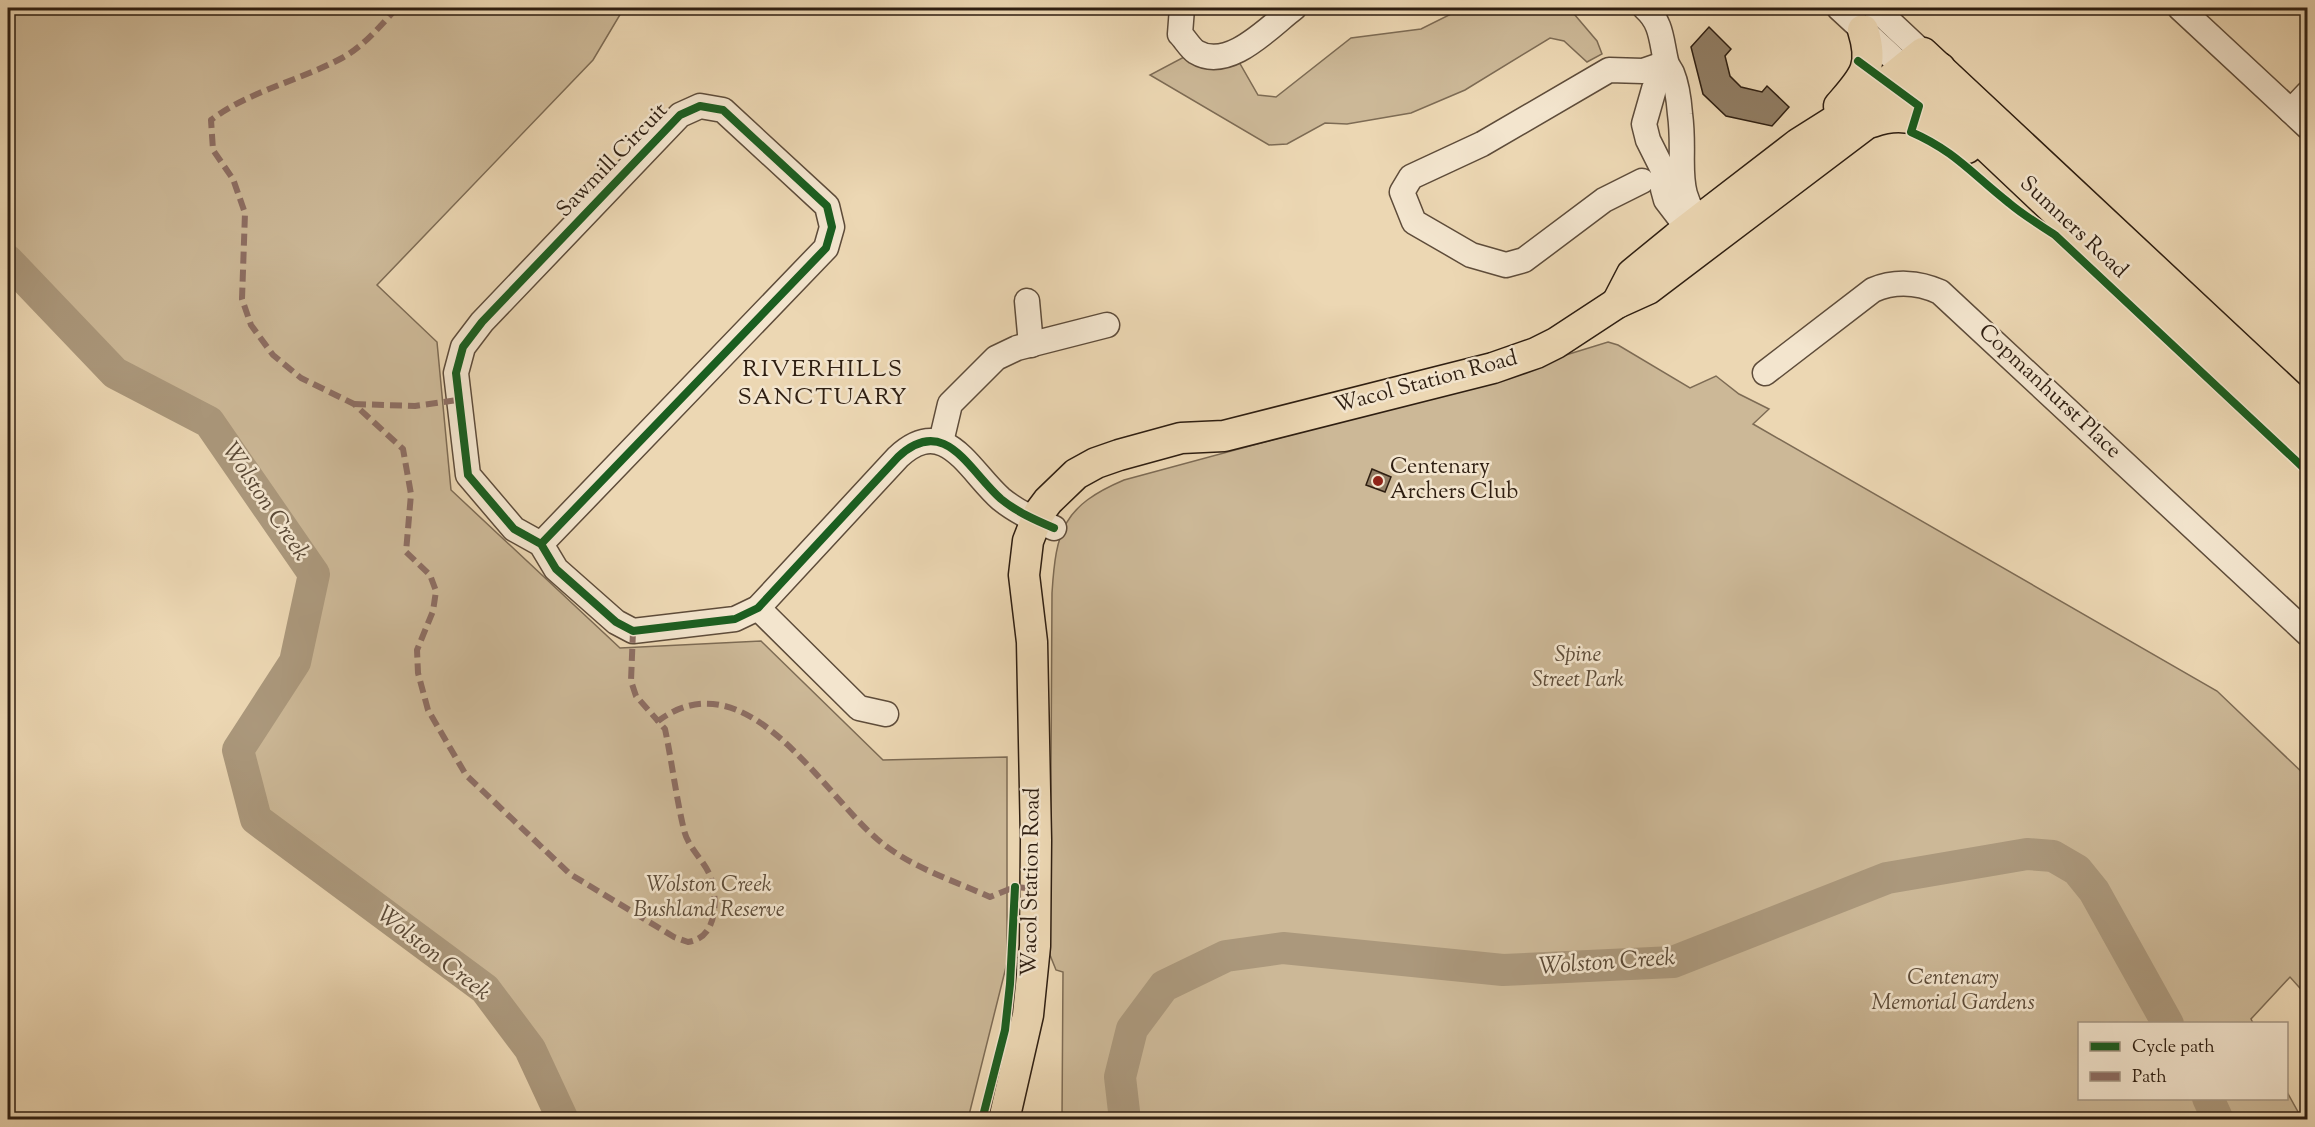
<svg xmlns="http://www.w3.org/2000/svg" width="2315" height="1127" viewBox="0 0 2315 1127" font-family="'Sorts Mill Goudy',serif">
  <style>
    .green { fill: #ccb897; stroke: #7d6b54; stroke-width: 1.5 }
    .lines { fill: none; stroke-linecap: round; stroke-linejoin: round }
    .river { stroke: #ab987c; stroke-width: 32 }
    .building { fill: #917e65; stroke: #2e1e11; stroke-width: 1.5 }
    .minor-casing { stroke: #5e4c3a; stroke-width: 27 }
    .major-casing { stroke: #2e1e11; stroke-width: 33 }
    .minor { stroke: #f3e5ce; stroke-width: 24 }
    .major { stroke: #ecd7b3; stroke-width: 30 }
    .quiet { stroke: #8d6e63; stroke-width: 6; stroke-dasharray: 12 6; stroke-linecap: butt }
    .cycleway-casing { stroke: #f3e5ce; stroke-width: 11 }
    .cycleway { stroke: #1b5e20; stroke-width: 8 }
    .poi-dot { fill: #8f2418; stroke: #f3e5ce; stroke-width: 2 }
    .labels { text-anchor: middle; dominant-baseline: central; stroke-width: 5; stroke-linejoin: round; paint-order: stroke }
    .street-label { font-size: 22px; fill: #2e1e11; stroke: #f3e5ce }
    .poi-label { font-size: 22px; fill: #2e1e11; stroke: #f3e5ce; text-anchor: start }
    .park-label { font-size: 22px; font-style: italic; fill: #5d4c39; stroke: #f3e5ce }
    .neighbourhood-label { font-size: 24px; letter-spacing: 1.5px; fill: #2e1e11; stroke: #f3e5ce }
    .water-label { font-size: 24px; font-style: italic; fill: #5a4936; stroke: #f3e5ce }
  </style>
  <rect width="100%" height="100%" fill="#ecd7b3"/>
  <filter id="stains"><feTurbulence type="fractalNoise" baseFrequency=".00333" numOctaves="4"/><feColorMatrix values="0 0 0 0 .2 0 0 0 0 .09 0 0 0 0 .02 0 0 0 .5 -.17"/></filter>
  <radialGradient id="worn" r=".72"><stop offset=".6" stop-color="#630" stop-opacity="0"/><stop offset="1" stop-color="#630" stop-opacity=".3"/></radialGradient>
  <g class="green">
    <path d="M 8,8 L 624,8 L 593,60 L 377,285 L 437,342 L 451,490 L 620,648 L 761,641 L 883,760 L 1007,757 L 1007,963 L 968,1119 L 577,1119 L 535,1036 L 486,976 L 268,812 L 249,751 L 304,663 L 326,567 L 215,412 L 118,364 L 8,242 Z"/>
    <path d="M 1463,8 L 1569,8 L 1597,41 L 1602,54 L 1587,62 L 1564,41 L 1550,38 L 1465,90 L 1411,113 L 1347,124 L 1325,123 L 1287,144 L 1269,145 L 1150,75 L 1184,57 L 1239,62 L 1258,95 L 1276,97 L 1351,38 L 1421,29 Z"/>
    <path d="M 1608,342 L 1618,345 L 1690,388 L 1716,376 L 1739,394 L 1769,409 L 1753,424 L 2217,691 L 2307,777 L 2307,996 L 2290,977 L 2251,1019 L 2253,1023 L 2080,1024 L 2080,1098 L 2286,1098 L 2287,1092 L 2302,1119 L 1062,1119 L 1063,972 L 1056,970 L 1050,955 L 1052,593 C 1056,530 1063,506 1124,480 L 1413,402 Z"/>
  </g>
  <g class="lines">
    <g class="river">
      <path d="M 8,261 L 115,373 L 209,422 L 314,574 L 295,662 L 238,750 L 256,819 L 485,989 L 530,1049 L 563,1120"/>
      <path d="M 2208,1098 L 2218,1120"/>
      <path d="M 1125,1120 L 1120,1077 L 1132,1029 L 1164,986 L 1226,956 L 1283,948 L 1503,970 L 1673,962 L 1887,878 L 2027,854 L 2053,856 L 2077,870 L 2094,891 L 2168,1024"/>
    </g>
  </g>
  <g class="building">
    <path d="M 1709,27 L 1731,49 L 1725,56 L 1730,76 L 1741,87 L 1762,92 L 1767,86 L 1789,107 L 1772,126 L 1726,116 L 1703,94 L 1691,47 Z"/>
    <path d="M 1372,469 L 1391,477 L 1385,492 L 1366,485 Z"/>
  </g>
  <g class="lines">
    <defs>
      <g id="minor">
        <path d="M 1182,8 L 1180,34 C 1185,39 1190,48 1196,52 C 1229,72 1270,26 1294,8"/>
        <path d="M 1645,8 C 1662,23 1661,40 1666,61 C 1667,66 1670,69 1672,73 C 1677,85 1679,101 1680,114 C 1687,166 1669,191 1709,234"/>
        <path d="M 1839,8 L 1905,69"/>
        <path d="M 1875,8 L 1923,53"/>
        <path d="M 2180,8 L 2308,127"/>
        <path d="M 1666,63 L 1654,89 L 1644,124 L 1648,140 L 1663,170 L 1663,189 L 1666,200 L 1689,230"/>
        <path d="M 2291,111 L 2308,93"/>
        <path d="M 1642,181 L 1604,200 L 1524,260 L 1506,265 L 1471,255 L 1414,222 L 1402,192 L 1411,177 L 1482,144 L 1609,70 L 1643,71 L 1666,63"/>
        <path d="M 1027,301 L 1031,345"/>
        <path d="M 1765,373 L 1873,290 C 1894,281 1918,282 1940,292 L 2308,634"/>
        <path d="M 941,442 L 950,404 L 996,358 L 1017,348 L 1107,325"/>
        <path d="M 541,544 L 826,248 L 832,227 L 827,206 L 723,110 L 700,106 L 680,115 L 482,322 L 463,347 L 456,373 L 468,475 L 514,529 L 541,544 L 556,569 L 616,622 L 633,631 L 735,619 L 758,608 L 898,457 C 945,413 969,471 1001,499 C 1017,512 1035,520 1054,528"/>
        <path d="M 758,608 L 859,708 L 886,714"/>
      </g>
      <g id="major">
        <path d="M 1907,71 L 2308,450"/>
        <path d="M 1839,106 C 1863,78 1875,68 1863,30"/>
        <path d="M 1872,122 C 1909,108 1938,125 1967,148"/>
        <path d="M 1617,303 L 1632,274 L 1676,238 L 1798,144 L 1855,108 L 1923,53 L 2308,413"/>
        <path d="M 1004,1120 L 1028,1015 L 1035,946 L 1036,840 L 1032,642 L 1024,575 L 1028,541 L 1039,513 L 1048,501 L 1076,474 L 1096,463 L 1119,455 L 1181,438 L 1224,436 L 1493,368 L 1536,353 L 1556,343 L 1617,303 L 1648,289 L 1940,68"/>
      </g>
    </defs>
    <use href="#minor" class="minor-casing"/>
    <use href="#major" class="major-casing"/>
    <use href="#minor" class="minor"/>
    <use href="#major" class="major"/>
    <g class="quiet">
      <path d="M 397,8 C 380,26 364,46 342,58 C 299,81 249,91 211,120 L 213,150 L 233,179 L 245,213 L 242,299 L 251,325 L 273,355 L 301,378 L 354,404 L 403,449 L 411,494 L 406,552 L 430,575 L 436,591 L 433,611 L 417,650 L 418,673 L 428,710 L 466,775 L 570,874 L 674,937 L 688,942 C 717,938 718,901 711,878 C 705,861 688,848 684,830 C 676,797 672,762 665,729 L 658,721 C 746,656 821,791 877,839 C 908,866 952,880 990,897 L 1015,887 L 1035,889"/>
      <path d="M 354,404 L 415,406 L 458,400"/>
      <path d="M 633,631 L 631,681 L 636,696 L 658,721"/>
    </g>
    <defs>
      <g id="cycleway">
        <path d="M 1858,61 L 1919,106 L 1911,132 C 1955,151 1973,175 2009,203 C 2023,215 2040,225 2055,235 L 2308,472"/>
        <path d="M 541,544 L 826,248 L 832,227 L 827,206 L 723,110 L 700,106 L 680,115 L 482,322 L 463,347 L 456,373 L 468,475 L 514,529 L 541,544 L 556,569 L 616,622 L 633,631 L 735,619 L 758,608 L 898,457 C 945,413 969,471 1001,499 C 1017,512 1035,520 1054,528"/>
        <path d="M 982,1120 L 1005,1030 L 1010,984 L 1015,887"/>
      </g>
    </defs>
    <use href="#cycleway" class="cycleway-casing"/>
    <use href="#cycleway" class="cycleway"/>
  </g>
  <circle class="poi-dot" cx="1378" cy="481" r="6"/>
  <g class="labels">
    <g class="street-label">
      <text transform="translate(613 161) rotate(-46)">Sawmill Circuit</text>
      <text transform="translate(2073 228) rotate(43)">Sumners Road</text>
      <text transform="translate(1426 383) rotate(-15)">Wacol Station Road</text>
      <text transform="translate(2049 392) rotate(43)">Copmanhurst Place</text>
      <text transform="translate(1032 882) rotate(-89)">Wacol Station Road</text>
    </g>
    <g class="poi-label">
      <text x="1390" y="468">Centenary<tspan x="1390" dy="25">Archers Club</tspan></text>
    </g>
    <g class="park-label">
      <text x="1578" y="656">Spine<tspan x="1578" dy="25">Street Park</tspan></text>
      <text x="709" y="886">Wolston Creek<tspan x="709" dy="25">Bushland Reserve</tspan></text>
      <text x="1953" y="979">Centenary<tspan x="1953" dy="25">Memorial Gardens</tspan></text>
    </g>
    <g class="neighbourhood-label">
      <text x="823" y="370">RIVERHILLS<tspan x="823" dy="28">SANCTUARY</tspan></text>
    </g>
    <g class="water-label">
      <text transform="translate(265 502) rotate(56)">Wolston Creek</text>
      <text transform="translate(433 954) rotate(38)">Wolston Creek</text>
      <text transform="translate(1607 963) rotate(-4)">Wolston Creek</text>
    </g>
  </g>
  <rect width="2315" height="1127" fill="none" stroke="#ecd7b3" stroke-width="30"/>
  <rect x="9" y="9" width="2297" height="1109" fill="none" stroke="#2e1e11" stroke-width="3"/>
  <rect x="15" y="15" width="2285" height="1097" fill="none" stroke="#2e1e11" stroke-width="1.5"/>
  <rect x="2078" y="1022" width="210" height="78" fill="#f3e5ce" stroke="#a49582" stroke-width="1.5"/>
  <rect x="2090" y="1042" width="30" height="9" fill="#1b5e20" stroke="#a49582" stroke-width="1.5"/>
  <text x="2132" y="1052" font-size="18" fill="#2e1e11">Cycle path</text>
  <rect x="2090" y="1072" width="30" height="9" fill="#8d6e63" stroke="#a49582" stroke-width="1.5"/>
  <text x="2132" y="1082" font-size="18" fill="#2e1e11">Path</text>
  <rect width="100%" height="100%" filter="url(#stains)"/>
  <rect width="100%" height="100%" fill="url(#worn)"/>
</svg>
